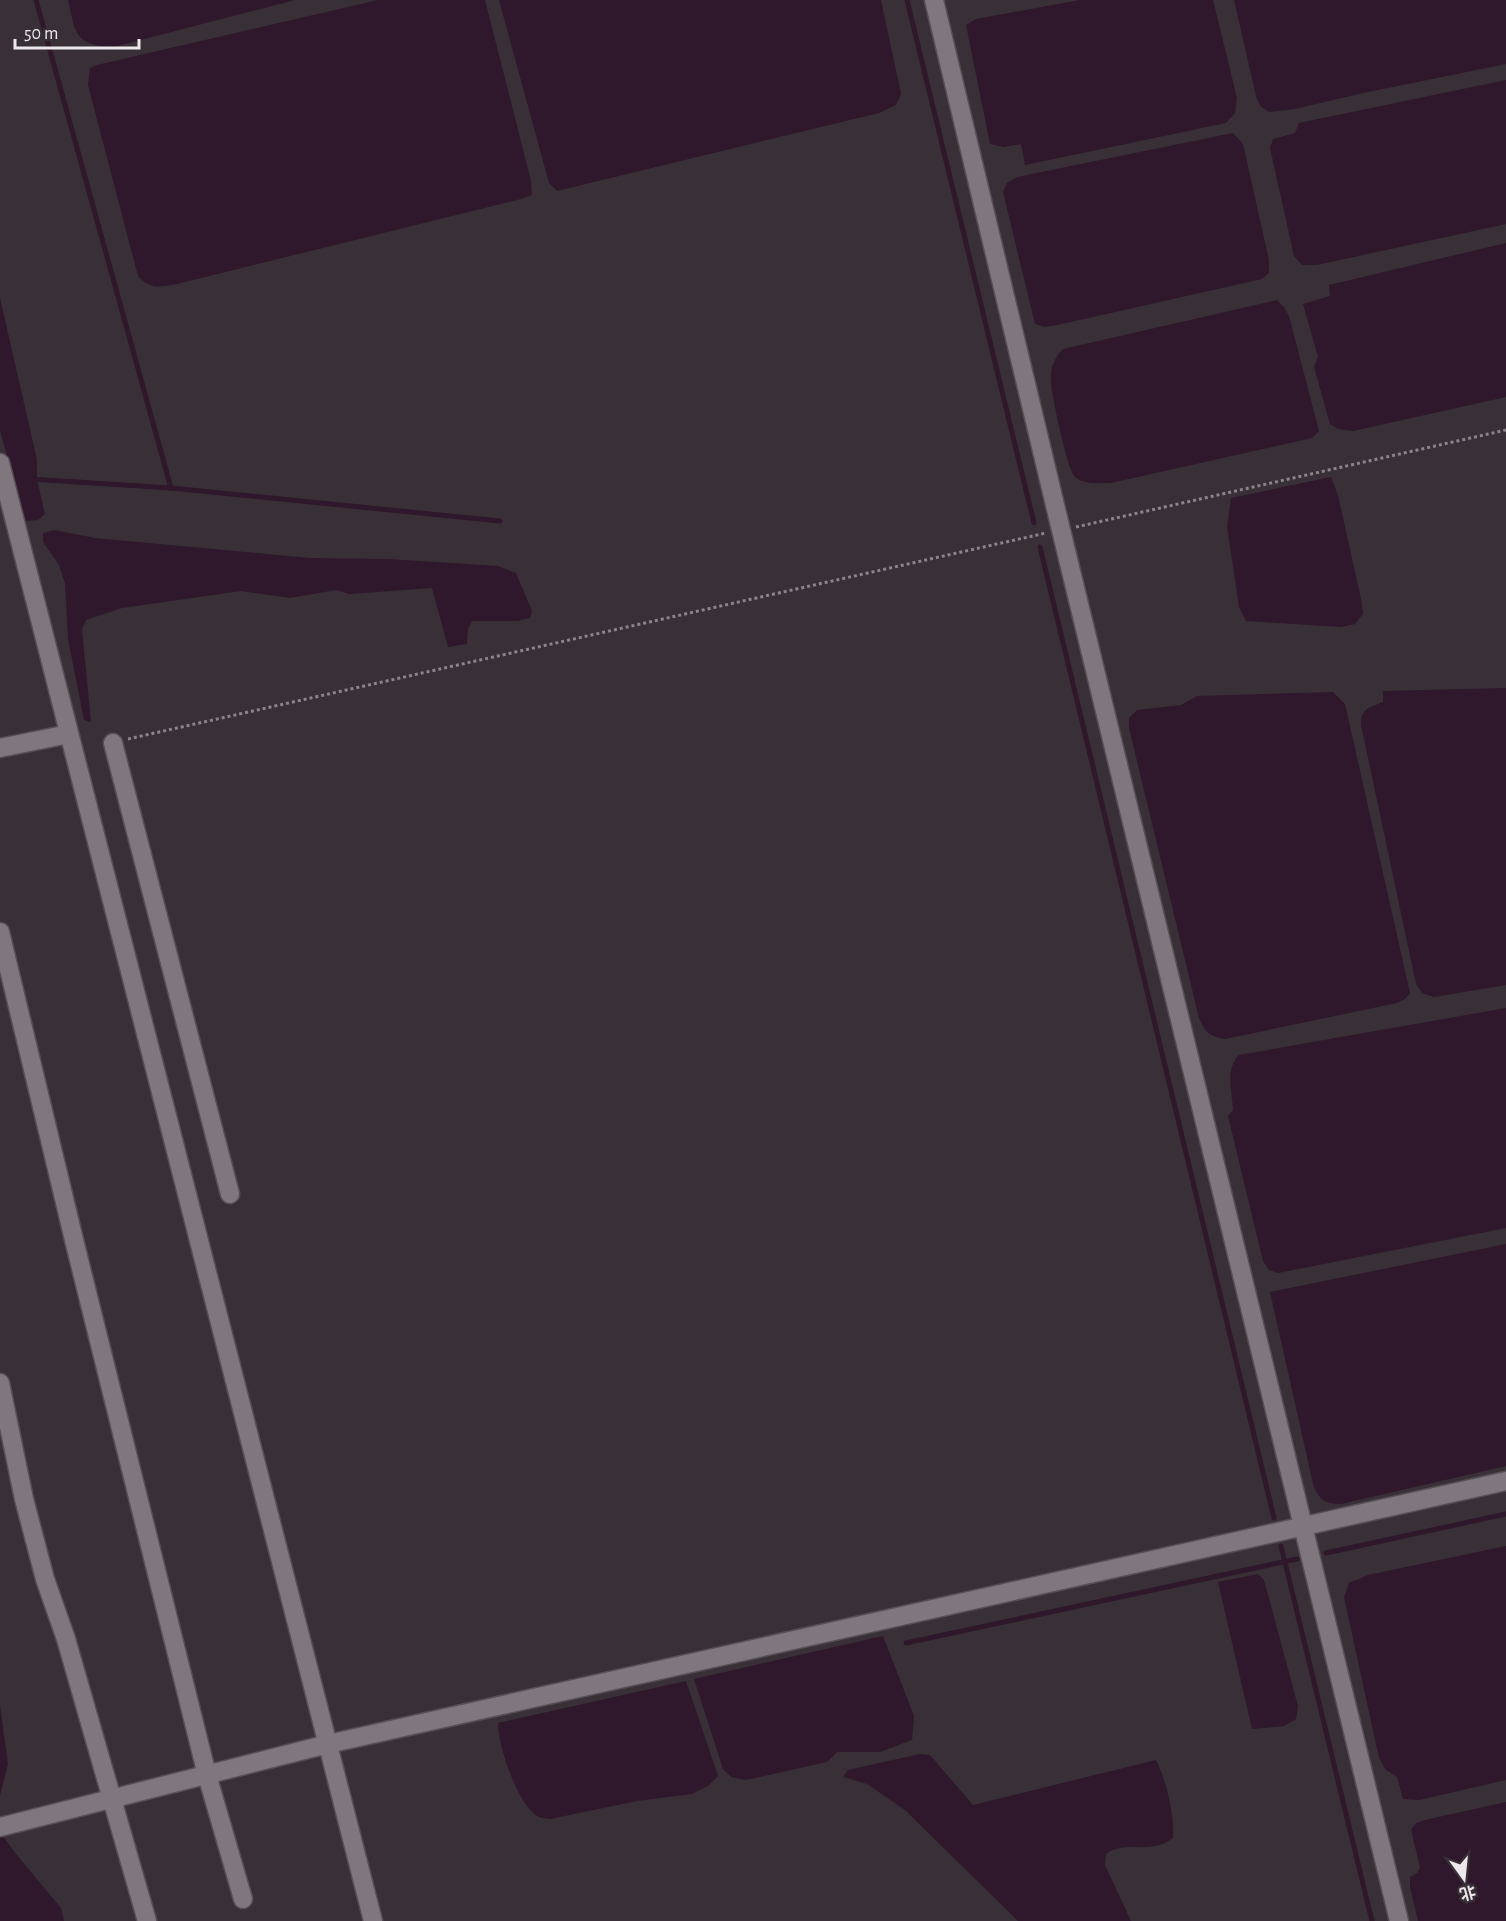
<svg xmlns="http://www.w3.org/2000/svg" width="1506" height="1921" viewBox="0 0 1506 1921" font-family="'Alegreya Sans','Noto Sans SC',sans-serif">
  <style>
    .water { fill: #2f172c }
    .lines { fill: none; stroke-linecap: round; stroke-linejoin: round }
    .stream { stroke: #2f172c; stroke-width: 5 }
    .minor-casing { stroke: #554e54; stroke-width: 21 }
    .path { stroke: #8b8489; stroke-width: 3; stroke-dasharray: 3 3; stroke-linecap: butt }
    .minor { stroke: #80777e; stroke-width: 18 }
  </style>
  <rect width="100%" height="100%" fill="#383036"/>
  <g class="water">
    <path d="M 68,0 L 295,0 L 110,48 C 73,42 76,34 68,0 Z"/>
    <path d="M 378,0 L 485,0 L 531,181 L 532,195 L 521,199 L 177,284 C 159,287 151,290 138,276 L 88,85 L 90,68 L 97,65 Z"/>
    <path d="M 499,0 L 881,0 L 901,94 L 896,105 L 879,113 L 557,191 L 549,183 Z"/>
    <path d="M 1080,0 L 1213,0 L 1237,98 L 1235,113 L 1226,123 L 1025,165 L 1021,144 L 1004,147 L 990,144 L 966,25 L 976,19 Z"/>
    <path d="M 1234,0 L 1506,0 L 1506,64 L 1363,93 L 1295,109 L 1269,112 L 1260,106 L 1256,96 Z"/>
    <path d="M 1506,80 L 1506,224 L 1317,265 L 1302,265 L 1294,256 L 1270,148 L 1273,139 L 1295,133 L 1299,123 Z"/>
    <path d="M 1233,133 L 1243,144 L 1269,260 L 1269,273 L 1262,279 L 1062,324 L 1045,327 L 1035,324 L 1003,192 L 1007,183 L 1017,177 Z"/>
    <path d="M 1506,243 L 1506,397 L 1353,431 L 1338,429 L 1330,424 L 1314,367 L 1318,357 L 1303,304 L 1330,296 L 1329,285 Z"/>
    <path d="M 0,298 L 37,460 L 37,480 L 45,514 L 38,520 L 26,521 L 17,494 L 0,430 Z"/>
    <path d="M 1277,300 L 1284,307 L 1289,316 L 1319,431 L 1312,438 L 1111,483 C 1101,483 1084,485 1075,477 C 1067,468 1052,397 1051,382 C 1050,369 1054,358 1063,349 Z"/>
    <path d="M 1331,477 L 1338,495 L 1361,599 L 1363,614 L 1355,624 L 1341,627 L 1246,621 L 1239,607 L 1227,526 L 1231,498 Z"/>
    <path d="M 54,530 L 95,538 L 309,558 L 389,559 L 498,566 L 516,573 L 532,611 L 530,618 L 518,621 L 472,621 L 468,629 L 467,644 L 448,647 L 432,588 L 349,594 L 336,590 L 290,598 L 241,591 L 122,608 L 86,620 L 82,629 L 91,722 L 84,720 L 68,639 L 65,583 L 59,565 L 43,542 L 43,533 Z"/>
    <path d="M 1506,688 L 1506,985 L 1434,997 L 1422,993 L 1416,984 L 1361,725 C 1361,708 1369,708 1383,702 L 1383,691 Z"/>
    <path d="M 1333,692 L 1345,704 L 1410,993 L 1405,999 L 1397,1003 L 1225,1039 C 1209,1036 1205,1032 1199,1018 L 1129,728 L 1129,718 L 1137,710 L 1181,705 L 1197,696 Z"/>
    <path d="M 1506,1008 L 1506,1228 L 1278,1273 L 1269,1270 L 1263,1261 L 1228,1116 L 1233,1110 C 1232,1091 1225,1069 1239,1055 Z"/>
    <path d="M 1506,1244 L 1506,1466 L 1341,1504 C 1326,1504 1321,1501 1314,1488 L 1270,1292 Z"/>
    <path d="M 1506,1546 L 1506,1780 L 1419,1800 L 1403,1799 L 1397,1777 L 1386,1770 L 1379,1758 L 1344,1597 L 1349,1583 L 1368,1575 Z"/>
    <path d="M 1258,1574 L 1264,1580 L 1298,1706 L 1296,1719 L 1284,1726 L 1252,1729 L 1218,1582 Z"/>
    <path d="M 883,1636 L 914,1716 L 912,1740 L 880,1752 L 837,1752 L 827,1762 L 746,1780 L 731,1777 L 723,1769 L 694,1679 Z"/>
    <path d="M 686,1681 L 718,1776 L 708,1786 L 692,1794 L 637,1801 L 550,1819 C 546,1818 540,1818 537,1816 C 517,1803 498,1746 498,1723 Z"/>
    <path d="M 0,1706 L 8,1764 L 0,1796 Z"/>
    <path d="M 920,1754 L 930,1755 L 973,1805 L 1156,1760 C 1166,1780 1175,1816 1173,1838 C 1149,1856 1127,1839 1106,1854 L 1105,1865 L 1131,1921 L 1018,1921 L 905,1810 L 867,1784 L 843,1777 L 848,1770 Z"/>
    <path d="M 1506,1802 L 1506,1921 L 1418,1921 L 1410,1887 L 1410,1877 L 1417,1873 L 1420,1867 L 1411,1830 L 1416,1823 L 1425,1820 Z"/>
    <path d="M 0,1832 L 16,1854 L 61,1908 L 64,1921 L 0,1921 Z"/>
  </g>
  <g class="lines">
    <g class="stream">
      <path d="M 36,0 L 171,488"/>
      <path d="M 907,0 L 1034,523"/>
      <path d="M 30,479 L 171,488 L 500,521"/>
      <path d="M 1040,547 L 1274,1518"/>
      <path d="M 1281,1546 L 1372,1921"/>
      <path d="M 1326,1553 L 1506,1514"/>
      <path d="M 906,1643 L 1297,1559"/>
    </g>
    <defs>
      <g id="minor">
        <path d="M 934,0 L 1061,530 L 1399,1921"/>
        <path d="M 0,463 L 373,1921"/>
        <path d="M 113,743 L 230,1194"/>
        <path d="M 0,748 L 69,734"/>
        <path d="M 0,932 L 75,1244 L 207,1775 L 243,1899"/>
        <path d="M 0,1383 L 24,1499 L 45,1579 L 66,1639 L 147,1921"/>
        <path d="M 0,1827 L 328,1744 L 1506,1481"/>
      </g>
    </defs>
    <use href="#minor" class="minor-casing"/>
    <g class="path">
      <path d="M 1076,527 L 1506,430"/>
      <path d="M 128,739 L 1046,533"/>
    </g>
    <use href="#minor" class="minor"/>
  </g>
  <g transform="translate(1464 1879) rotate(165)" stroke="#383036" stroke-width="4.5" paint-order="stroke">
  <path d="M0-4.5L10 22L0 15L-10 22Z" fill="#ede8ec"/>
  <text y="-9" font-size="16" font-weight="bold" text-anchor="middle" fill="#ede8ec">北</text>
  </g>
  <path d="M15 39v9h124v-9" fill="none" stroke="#ede8ec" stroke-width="3"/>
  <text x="24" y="39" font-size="18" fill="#ede8ec" stroke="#383036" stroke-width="4.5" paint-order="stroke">50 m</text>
</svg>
